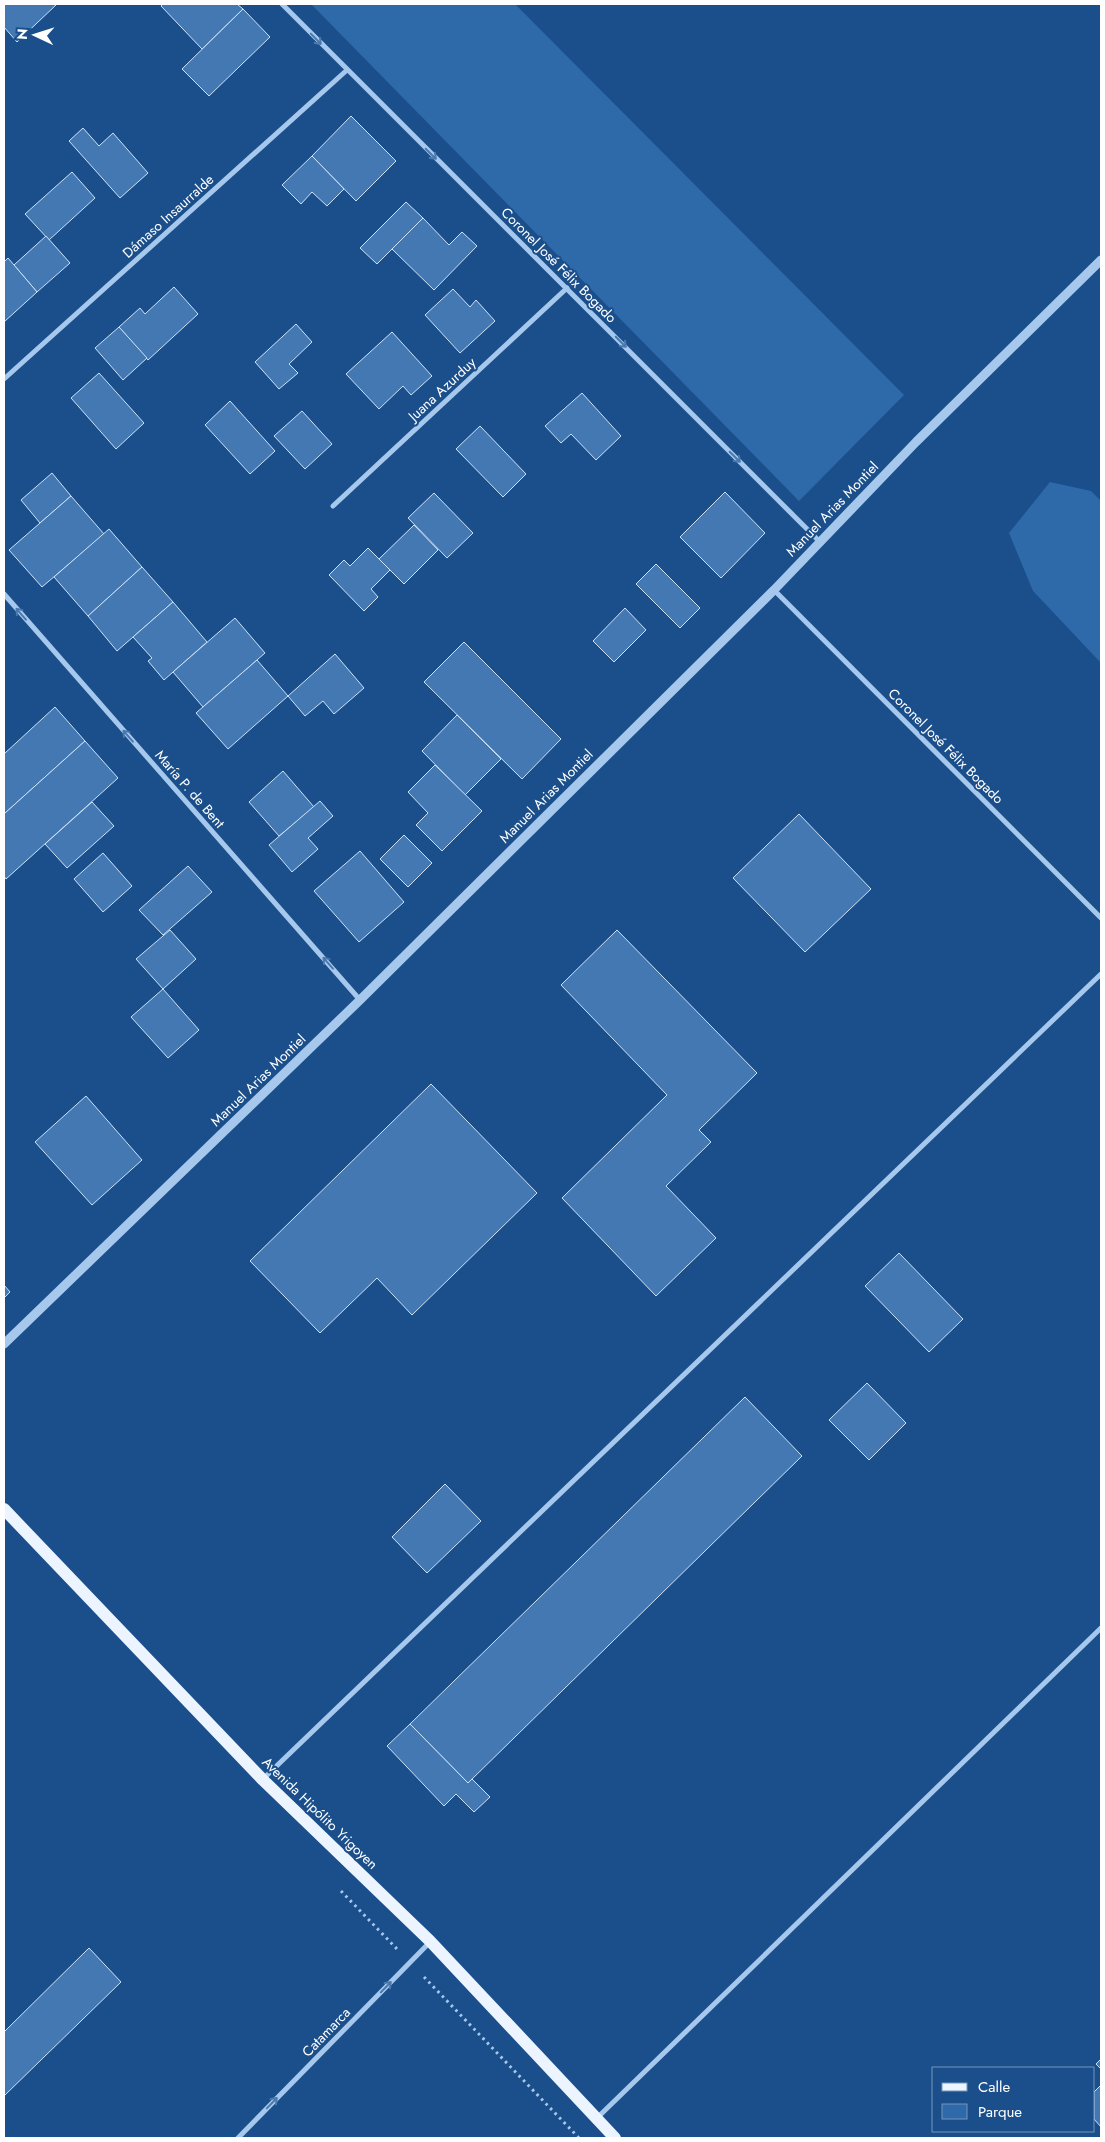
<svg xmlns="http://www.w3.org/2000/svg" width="1105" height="2142" viewBox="0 0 1105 2142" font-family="Jost,sans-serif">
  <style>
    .green { fill: #2e69a9 }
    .building { fill: #4478b3; stroke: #cce2f9 }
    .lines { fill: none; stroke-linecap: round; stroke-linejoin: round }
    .path { stroke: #a6c8ed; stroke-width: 3; stroke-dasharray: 2.5 4; stroke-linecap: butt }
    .minor { stroke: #a6c8ed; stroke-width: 5 }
    .tertiary { stroke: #a6c8ed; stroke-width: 9 }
    .primary { stroke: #ecf4ff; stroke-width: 12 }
    .oneway { stroke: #4c79ad }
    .labels { text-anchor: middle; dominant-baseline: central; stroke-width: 4; stroke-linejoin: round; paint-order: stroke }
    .street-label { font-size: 14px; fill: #fff; stroke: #1b4f8b }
  </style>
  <rect width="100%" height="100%" fill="#1b4f8b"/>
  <g class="green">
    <path d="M 311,4 L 515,4 L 904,395 L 799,501 Z"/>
    <path d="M 1050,482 L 1091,491 L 1101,501 L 1101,663 L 1033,591 L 1009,533 Z"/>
  </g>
  <g class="building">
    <path d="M 4,4 L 57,4 L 17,42 L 4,27 Z"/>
    <path d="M 163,4 L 237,4 L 243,9 L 202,49 L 161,6 Z"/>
    <path d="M 243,9 L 270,37 L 209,96 L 182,69 Z"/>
    <path d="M 351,116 L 396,161 L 356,201 L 312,156 Z"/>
    <path d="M 83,128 L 99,146 L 113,133 L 148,173 L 120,198 L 69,141 Z"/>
    <path d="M 312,156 L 344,189 L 327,206 L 312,192 L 301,204 L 282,185 Z"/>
    <path d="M 72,172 L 95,198 L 49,240 L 25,214 Z"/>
    <path d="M 406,202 L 423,218 L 377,264 L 360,248 Z"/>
    <path d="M 423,218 L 449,245 L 462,232 L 477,246 L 434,290 L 392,249 Z"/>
    <path d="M 46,236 L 70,263 L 37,292 L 14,265 Z"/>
    <path d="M 8,258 L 37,292 L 4,322 L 4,262 Z"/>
    <path d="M 174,287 L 198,314 L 148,360 L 119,327 L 140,308 L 145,314 Z"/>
    <path d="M 453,289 L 470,307 L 476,300 L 495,321 L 460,353 L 425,315 Z"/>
    <path d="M 296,324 L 312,342 L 289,364 L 298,373 L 279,389 L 255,362 Z"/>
    <path d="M 119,327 L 147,358 L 123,380 L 95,348 Z"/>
    <path d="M 392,332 L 432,376 L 411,395 L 403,386 L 379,409 L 346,374 Z"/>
    <path d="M 99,373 L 144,423 L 116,449 L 71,398 Z"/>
    <path d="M 582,393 L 621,436 L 596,460 L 571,434 L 561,443 L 545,426 Z"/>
    <path d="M 230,401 L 275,451 L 250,474 L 205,425 Z"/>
    <path d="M 302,411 L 332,444 L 305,469 L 274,436 Z"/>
    <path d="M 480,426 L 526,474 L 503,497 L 456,449 Z"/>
    <path d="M 52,473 L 71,496 L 40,523 L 21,500 Z"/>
    <path d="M 725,492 L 765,533 L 721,578 L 680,537 Z"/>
    <path d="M 434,493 L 473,533 L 447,558 L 408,518 Z"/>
    <path d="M 71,496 L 104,534 L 42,587 L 9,550 Z"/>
    <path d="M 414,525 L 438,550 L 404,584 L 379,559 Z"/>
    <path d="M 109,529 L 142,567 L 88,616 L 54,577 Z"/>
    <path d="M 368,548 L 390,570 L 371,589 L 378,597 L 364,611 L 329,575 L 344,560 L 350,566 Z"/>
    <path d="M 656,564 L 700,608 L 680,628 L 636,584 Z"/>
    <path d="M 142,567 L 173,602 L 117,651 L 88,616 Z"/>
    <path d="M 173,602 L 207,642 L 164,680 L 148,661 L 152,658 L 133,637 Z"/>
    <path d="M 625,608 L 646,630 L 614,662 L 593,641 Z"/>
    <path d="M 235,618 L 265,653 L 203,707 L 173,672 Z"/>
    <path d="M 464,642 L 561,739 L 522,779 L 424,682 Z"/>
    <path d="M 335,654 L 364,688 L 334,714 L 323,701 L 305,716 L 288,696 Z"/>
    <path d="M 257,660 L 288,696 L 228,749 L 196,713 Z"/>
    <path d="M 55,707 L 85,741 L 4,814 L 4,754 Z"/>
    <path d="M 457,715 L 501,759 L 465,795 L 422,751 Z"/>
    <path d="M 85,741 L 118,778 L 6,879 L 4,876 L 4,814 Z"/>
    <path d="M 435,765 L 482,811 L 442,851 L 416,825 L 428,813 L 408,792 Z"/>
    <path d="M 283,771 L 314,807 L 279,836 L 249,802 Z"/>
    <path d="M 320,801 L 333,816 L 308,838 L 318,849 L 292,872 L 269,845 Z"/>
    <path d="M 92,802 L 114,826 L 67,868 L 45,844 Z"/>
    <path d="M 799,814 L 871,889 L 805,952 L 733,878 Z"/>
    <path d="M 404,835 L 432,863 L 408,887 L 380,859 Z"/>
    <path d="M 360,851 L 404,902 L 359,942 L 314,891 Z"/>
    <path d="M 103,853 L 132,886 L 103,912 L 74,879 Z"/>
    <path d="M 188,866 L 212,892 L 163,935 L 139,910 Z"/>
    <path d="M 170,930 L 196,959 L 163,989 L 136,959 Z"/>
    <path d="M 617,930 L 757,1073 L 699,1130 L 711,1142 L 666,1186 L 716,1238 L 656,1296 L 562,1198 L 667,1095 L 561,985 Z"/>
    <path d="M 163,989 L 199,1030 L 168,1058 L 131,1017 Z"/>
    <path d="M 431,1084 L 537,1193 L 412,1315 L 377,1278 L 320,1333 L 250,1261 Z"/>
    <path d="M 86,1096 L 142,1160 L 92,1205 L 35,1142 Z"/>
    <path d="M 899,1253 L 963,1319 L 929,1352 L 865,1286 Z"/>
    <path d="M 4,1285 L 10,1292 L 4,1298 Z"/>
    <path d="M 867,1383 L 906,1423 L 869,1460 L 829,1420 Z"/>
    <path d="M 745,1397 L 802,1456 L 468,1783 L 410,1724 Z"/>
    <path d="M 445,1484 L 481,1521 L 427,1573 L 392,1537 Z"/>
    <path d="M 410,1724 L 468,1783 L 472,1779 L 490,1797 L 474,1812 L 456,1794 L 444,1806 L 387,1746 Z"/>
    <path d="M 89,1948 L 121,1982 L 4,2096 L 4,2032 Z"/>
    <path d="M 1101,2059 L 1101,2069 L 1096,2064 Z"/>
    <path d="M 1101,2085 L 1101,2127 L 1094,2119 L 1094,2092 Z"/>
  </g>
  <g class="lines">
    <g class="path">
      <path d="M 341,1891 L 397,1949"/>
      <path d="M 424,1977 L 579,2138"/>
    </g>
    <g class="minor">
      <path d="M 282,4 L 820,542"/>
      <path d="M 4,379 L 347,70"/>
      <path d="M 333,506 L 567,288"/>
      <path d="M 774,590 L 1101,918"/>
      <path d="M 4,594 L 360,1000"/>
      <path d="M 263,1779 L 1101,974"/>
      <path d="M 596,2119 L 1101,1628"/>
      <path d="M 238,2138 L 430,1942"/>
    </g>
    <path class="tertiary" d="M 4,1344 L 360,1000 L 774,590 L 916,442 L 1101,260"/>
    <path class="primary" d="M 4,1509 L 263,1780 L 430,1941 L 615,2138"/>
  </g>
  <defs><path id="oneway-shaft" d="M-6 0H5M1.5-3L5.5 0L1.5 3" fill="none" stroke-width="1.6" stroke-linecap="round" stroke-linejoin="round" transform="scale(1.25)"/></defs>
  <g class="oneway">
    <use href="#oneway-shaft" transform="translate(316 39) rotate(46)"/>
    <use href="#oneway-shaft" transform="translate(431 154) rotate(45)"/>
    <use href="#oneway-shaft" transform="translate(621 342) rotate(45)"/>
    <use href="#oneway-shaft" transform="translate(735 457) rotate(45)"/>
    <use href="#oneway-shaft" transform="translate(21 614) rotate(-131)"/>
    <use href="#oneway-shaft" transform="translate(128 736) rotate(-131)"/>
    <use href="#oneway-shaft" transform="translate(328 963) rotate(-131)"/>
    <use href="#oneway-shaft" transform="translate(386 1987) rotate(-46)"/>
    <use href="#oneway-shaft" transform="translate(272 2103) rotate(-46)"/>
  </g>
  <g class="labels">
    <g class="street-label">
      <text transform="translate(168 216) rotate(-42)">Dámaso Insaurralde</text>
      <text transform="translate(559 265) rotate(45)">Coronel José Félix Bogado</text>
      <text transform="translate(442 389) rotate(-43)">Juana Azurduy</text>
      <text transform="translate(832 509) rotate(-46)">Manuel Arias Montiel</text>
      <text transform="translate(946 746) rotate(45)">Coronel José Félix Bogado</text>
      <text transform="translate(190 789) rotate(49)">María P. de Bent</text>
      <text transform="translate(546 796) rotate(-45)">Manuel Arias Montiel</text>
      <text transform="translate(258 1080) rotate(-44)">Manuel Arias Montiel</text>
      <text transform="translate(320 1813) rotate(44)">Avenida Hipólito Yrigoyen</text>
      <text transform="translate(326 2032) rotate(-46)">Catamarca</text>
    </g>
  </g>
  <rect width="1105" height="2142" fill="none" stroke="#ffffff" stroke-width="10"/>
  <rect x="932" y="2067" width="162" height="65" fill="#1b4f8b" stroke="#7695b9"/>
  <rect x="942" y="2083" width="25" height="8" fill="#ecf4ff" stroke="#7695b9"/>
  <text x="978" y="2092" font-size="15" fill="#ffffff">Calle</text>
  <rect x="942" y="2104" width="25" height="15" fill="#2e69a9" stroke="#7695b9"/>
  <text x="978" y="2117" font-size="15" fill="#ffffff">Parque</text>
  <g transform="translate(35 35) rotate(274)" stroke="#1b4f8b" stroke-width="4" paint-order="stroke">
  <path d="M0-4L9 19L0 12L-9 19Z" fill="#ffffff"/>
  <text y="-8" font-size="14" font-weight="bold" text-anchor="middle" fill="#ffffff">N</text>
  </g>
</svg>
